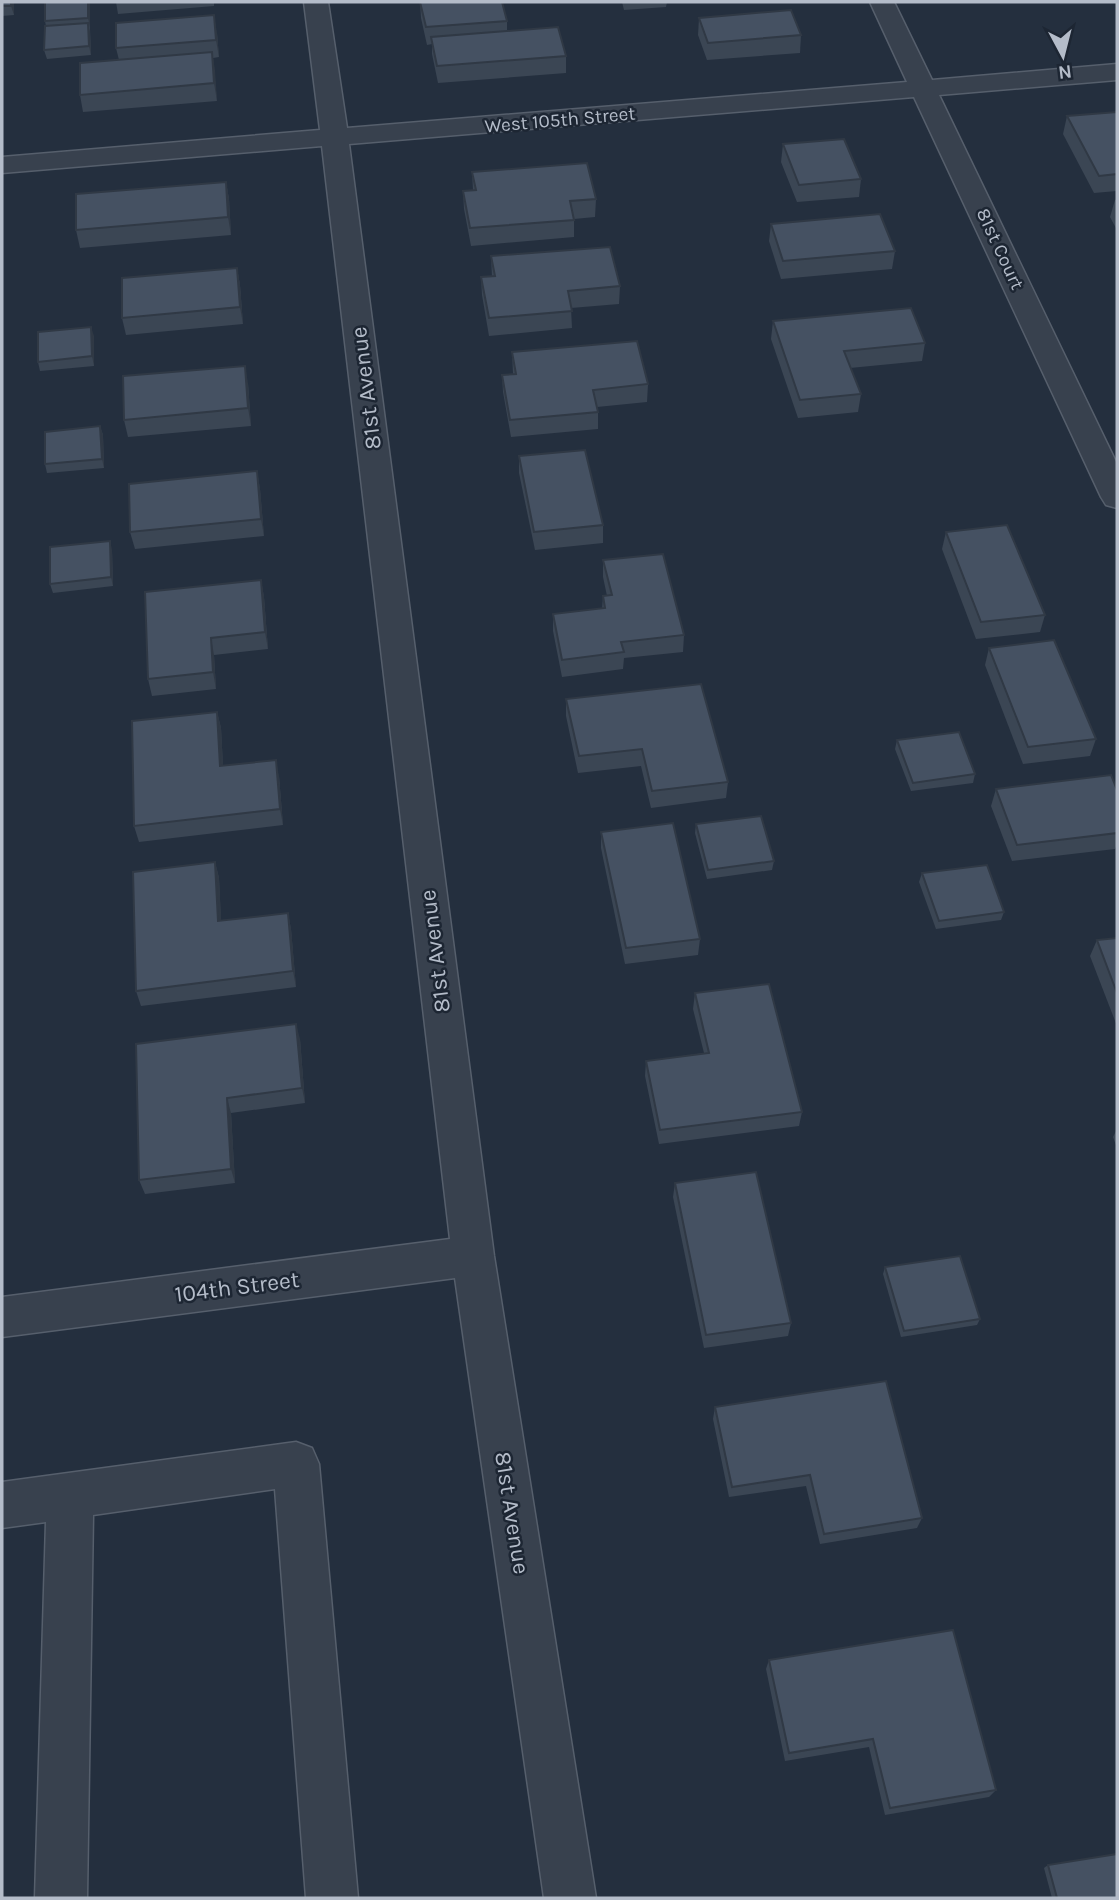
<svg xmlns="http://www.w3.org/2000/svg" width="1119" height="1900" viewBox="0 0 1119 1900" font-family="Karla,sans-serif">
  <style>
    .lines { fill: none; stroke-linecap: round; stroke-linejoin: round }
    .minor-casing { stroke: #565f6c; stroke-width: 3 }
    .minor { fill: #38414e; fill-rule: evenodd }
    .wall { fill: #3b4654 }
    .shaded-wall { fill: #303945 }
    .building { fill: #455162; stroke: #303945; stroke-width: 2 }
    .labels { text-anchor: middle; dominant-baseline: central; stroke-width: 5; stroke-linejoin: round; paint-order: stroke }
    .far-street-label { font-size: 19px; fill: #b4bcc9; stroke: #1d2633 }
    .street-label { font-size: 23px; fill: #b4bcc9; stroke: #1d2633 }
  </style>
  <rect width="100%" height="100%" fill="#242f3e"/>
  <g class="lines">
    <defs>
      <g id="minor">
        <path d="M 304,2 L 328,2 L 347,128 L 907,82 L 870,2 L 894,2 L 932,80 L 1117,64 L 1117,80 L 939,95 L 1117,464 L 1117,508 L 1106,505 L 1101,497 L 914,97 L 349,144 L 494,1256 L 596,1898 L 544,1898 L 455,1278 L 2,1337 L 2,1297 L 450,1239 L 322,146 L 2,173 L 2,157 L 320,130 Z"/>
        <path d="M 296,1442 L 312,1448 L 319,1464 L 358,1898 L 306,1898 L 275,1489 L 93,1515 L 87,1898 L 35,1898 L 46,1522 L 2,1528 L 2,1482 Z"/>
      </g>
    </defs>
    <use href="#minor" class="minor-casing"/>
    <use href="#minor" class="minor"/>
  </g>
  <g class="wall">
    <path d="M 2,2 L 14,2 L 14,15 L 2,16 Z"/>
    <path d="M 45,2 L 89,2 L 91,55 L 47,59 L 44,50 L 46,26 L 45,21 Z"/>
    <path d="M 116,2 L 214,2 L 214,6 L 118,14 Z"/>
    <path d="M 420,2 L 507,21 L 507,31 L 566,56 L 566,73 L 438,83 L 432,54 L 432,44 L 427,45 L 421,18 Z"/>
    <path d="M 622,2 L 667,2 L 666,7 L 624,10 Z"/>
    <path d="M 699,18 L 801,35 L 800,53 L 707,60 L 698,35 Z"/>
    <path d="M 217,33 L 219,57 L 213,58 L 217,101 L 83,112 L 80,95 L 119,60 L 116,48 Z"/>
    <path d="M 1117,113 L 1117,191 L 1094,193 L 1063,134 L 1067,116 Z"/>
    <path d="M 783,144 L 861,179 L 859,197 L 797,202 L 781,162 Z"/>
    <path d="M 472,172 L 596,199 L 595,217 L 574,219 L 574,237 L 471,246 L 464,209 L 463,191 L 473,190 Z"/>
    <path d="M 226,182 L 229,199 L 231,235 L 80,248 L 76,230 Z"/>
    <path d="M 1117,199 L 1117,230 L 1110,217 L 1115,200 Z"/>
    <path d="M 771,224 L 895,251 L 892,269 L 781,279 L 769,241 Z"/>
    <path d="M 491,256 L 620,286 L 619,304 L 571,308 L 572,328 L 489,336 L 482,295 L 481,277 L 492,277 Z"/>
    <path d="M 237,268 L 240,285 L 243,324 L 126,335 L 122,318 Z"/>
    <path d="M 773,321 L 925,343 L 922,361 L 850,368 L 861,394 L 858,412 L 798,418 L 771,339 Z"/>
    <path d="M 94,336 L 94,366 L 40,371 L 38,362 Z"/>
    <path d="M 512,352 L 648,384 L 647,402 L 597,407 L 598,412 L 598,429 L 511,437 L 503,392 L 502,375 L 513,374 Z"/>
    <path d="M 248,383 L 251,426 L 128,437 L 124,420 Z"/>
    <path d="M 100,426 L 103,435 L 104,468 L 47,473 L 45,464 Z"/>
    <path d="M 519,456 L 603,525 L 603,543 L 535,550 L 519,473 Z"/>
    <path d="M 257,471 L 260,489 L 264,536 L 135,549 L 130,532 Z"/>
    <path d="M 946,532 L 1045,615 L 1040,632 L 976,639 L 942,549 Z"/>
    <path d="M 112,550 L 113,586 L 53,593 L 50,584 Z"/>
    <path d="M 603,560 L 684,635 L 683,652 L 624,658 L 623,669 L 562,677 L 553,631 L 553,614 L 602,609 L 603,596 L 607,596 L 603,577 Z"/>
    <path d="M 261,580 L 264,597 L 268,649 L 214,655 L 216,689 L 152,696 L 148,679 Z"/>
    <path d="M 989,648 L 1096,739 L 1090,756 L 1023,764 L 985,665 Z"/>
    <path d="M 566,699 L 728,782 L 726,798 L 651,808 L 641,766 L 578,773 L 566,716 Z"/>
    <path d="M 217,712 L 221,728 L 223,766 L 279,776 L 283,825 L 139,842 L 134,826 Z"/>
    <path d="M 897,740 L 975,774 L 973,783 L 911,791 L 895,749 Z"/>
    <path d="M 996,789 L 1117,790 L 1117,844 L 1115,849 L 1012,861 L 991,806 Z"/>
    <path d="M 696,824 L 774,861 L 772,870 L 707,879 L 695,833 Z"/>
    <path d="M 601,832 L 700,939 L 698,955 L 625,964 L 601,848 Z"/>
    <path d="M 215,862 L 219,878 L 221,921 L 288,913 L 291,929 L 296,987 L 141,1006 L 136,991 Z"/>
    <path d="M 922,873 L 1004,912 L 1001,920 L 936,929 L 919,882 Z"/>
    <path d="M 1117,938 L 1117,1026 L 1090,956 L 1097,940 Z"/>
    <path d="M 695,993 L 802,1112 L 799,1126 L 659,1144 L 645,1076 L 646,1061 L 704,1053 L 693,1009 Z"/>
    <path d="M 300,1039 L 305,1103 L 231,1113 L 235,1183 L 145,1194 L 139,1180 L 136,1044 Z"/>
    <path d="M 1117,1129 L 1117,1148 L 1113,1137 Z"/>
    <path d="M 675,1183 L 791,1323 L 788,1336 L 704,1348 L 673,1197 Z"/>
    <path d="M 885,1267 L 980,1319 L 977,1325 L 901,1337 L 883,1274 Z"/>
    <path d="M 715,1407 L 922,1518 L 917,1528 L 820,1544 L 806,1486 L 729,1497 L 713,1419 Z"/>
    <path d="M 769,1660 L 996,1790 L 989,1797 L 885,1815 L 869,1747 L 785,1761 L 766,1669 Z"/>
    <path d="M 1048,1865 L 1117,1898 L 1052,1898 L 1044,1868 Z"/>
  </g>
  <g class="shaded-wall">
    <path d="M 11,2 L 14,2 L 14,15 L 11,6 Z"/>
    <path d="M 88,2 L 89,2 L 90,4 L 90,27 L 88,18 Z"/>
    <path d="M 214,15 L 217,33 L 219,57 L 216,40 Z"/>
    <path d="M 88,23 L 90,32 L 91,55 L 89,46 Z"/>
    <path d="M 212,52 L 215,70 L 217,101 L 214,83 Z"/>
    <path d="M 226,182 L 229,199 L 231,235 L 228,217 Z"/>
    <path d="M 237,268 L 240,285 L 243,324 L 240,307 Z"/>
    <path d="M 91,327 L 94,336 L 94,366 L 92,356 Z"/>
    <path d="M 245,366 L 248,383 L 251,426 L 248,408 Z"/>
    <path d="M 100,426 L 103,435 L 104,468 L 102,459 Z"/>
    <path d="M 257,471 L 260,489 L 264,536 L 261,519 Z"/>
    <path d="M 110,541 L 112,550 L 113,586 L 111,577 Z"/>
    <path d="M 261,580 L 264,597 L 268,649 L 265,632 Z"/>
    <path d="M 211,638 L 214,655 L 216,689 L 213,672 Z"/>
    <path d="M 217,712 L 221,728 L 224,783 L 220,766 Z"/>
    <path d="M 276,760 L 279,776 L 283,825 L 280,809 Z"/>
    <path d="M 215,862 L 219,878 L 222,937 L 218,921 Z"/>
    <path d="M 288,913 L 291,929 L 296,987 L 293,971 Z"/>
    <path d="M 296,1024 L 300,1039 L 305,1103 L 302,1088 Z"/>
    <path d="M 227,1098 L 231,1113 L 235,1183 L 231,1169 Z"/>
  </g>
  <g class="building">
    <rect x="2" y="2" width="9" height="4"/>
    <path d="M 45,2 L 88,2 L 88,18 L 45,21 Z"/>
    <path d="M 420,2 L 502,2 L 507,21 L 426,27 Z"/>
    <path d="M 791,10 L 801,35 L 708,43 L 699,18 Z"/>
    <path d="M 214,15 L 216,40 L 116,48 L 116,23 Z"/>
    <path d="M 88,23 L 89,46 L 44,50 L 45,26 Z"/>
    <path d="M 558,27 L 566,56 L 437,66 L 431,37 Z"/>
    <path d="M 212,52 L 214,83 L 80,95 L 80,63 Z"/>
    <path d="M 1117,112 L 1117,174 L 1099,176 L 1067,116 Z"/>
    <path d="M 844,139 L 861,179 L 799,185 L 783,144 Z"/>
    <path d="M 587,163 L 596,199 L 570,201 L 574,220 L 470,228 L 463,191 L 476,190 L 472,172 Z"/>
    <path d="M 226,182 L 228,217 L 76,230 L 76,194 Z"/>
    <path d="M 880,214 L 895,251 L 783,261 L 771,224 Z"/>
    <path d="M 610,247 L 620,286 L 568,291 L 572,311 L 489,318 L 481,277 L 495,276 L 491,256 Z"/>
    <path d="M 237,268 L 240,307 L 122,318 L 122,278 Z"/>
    <path d="M 911,308 L 925,343 L 844,351 L 861,394 L 800,400 L 773,321 Z"/>
    <path d="M 91,327 L 92,356 L 38,362 L 38,332 Z"/>
    <path d="M 637,341 L 648,384 L 593,390 L 598,412 L 510,420 L 502,375 L 516,374 L 512,352 Z"/>
    <path d="M 245,366 L 248,408 L 124,420 L 123,376 Z"/>
    <path d="M 100,426 L 102,459 L 45,464 L 45,432 Z"/>
    <path d="M 585,450 L 603,525 L 534,532 L 519,456 Z"/>
    <path d="M 257,471 L 261,519 L 130,532 L 129,484 Z"/>
    <path d="M 1007,525 L 1045,615 L 981,622 L 946,532 Z"/>
    <path d="M 110,541 L 111,577 L 50,584 L 50,547 Z"/>
    <path d="M 663,554 L 684,635 L 621,642 L 624,652 L 562,660 L 553,614 L 605,608 L 603,596 L 612,595 L 603,560 Z"/>
    <path d="M 261,580 L 265,632 L 211,638 L 213,672 L 148,679 L 145,592 Z"/>
    <path d="M 1054,640 L 1096,739 L 1028,747 L 989,648 Z"/>
    <path d="M 701,684 L 728,782 L 652,791 L 642,749 L 579,756 L 566,699 Z"/>
    <path d="M 217,712 L 220,766 L 276,760 L 280,809 L 134,826 L 132,721 Z"/>
    <path d="M 959,732 L 975,774 L 913,783 L 897,740 Z"/>
    <path d="M 1111,775 L 1117,790 L 1117,833 L 1017,845 L 996,789 Z"/>
    <path d="M 761,816 L 774,861 L 708,870 L 696,824 Z"/>
    <path d="M 673,823 L 700,939 L 626,948 L 601,832 Z"/>
    <path d="M 215,862 L 218,921 L 288,913 L 293,971 L 136,991 L 133,872 Z"/>
    <path d="M 987,865 L 1004,912 L 939,921 L 922,873 Z"/>
    <path d="M 1117,938 L 1117,993 L 1097,940 Z"/>
    <path d="M 769,984 L 802,1112 L 660,1130 L 646,1061 L 709,1053 L 695,993 Z"/>
    <path d="M 296,1024 L 302,1088 L 227,1098 L 231,1169 L 139,1180 L 136,1044 Z"/>
    <path d="M 756,1172 L 791,1323 L 706,1335 L 675,1183 Z"/>
    <path d="M 960,1256 L 980,1319 L 904,1331 L 885,1267 Z"/>
    <path d="M 886,1381 L 922,1518 L 824,1534 L 810,1475 L 732,1487 L 715,1407 Z"/>
    <path d="M 953,1630 L 996,1790 L 890,1808 L 873,1739 L 789,1753 L 769,1660 Z"/>
    <path d="M 1117,1854 L 1117,1898 L 1057,1898 L 1048,1865 Z"/>
  </g>
  <g class="labels">
    <g class="far-street-label">
      <text transform="translate(560 120) rotate(-5)">West 105th Street</text>
      <text transform="translate(1000 249) rotate(65)">81st Court</text>
    </g>
    <g class="street-label">
      <text transform="translate(366 388) rotate(-97)">81st Avenue</text>
      <text transform="translate(435 951) rotate(-97)">81st Avenue</text>
      <text transform="translate(237 1287) rotate(-7)">104th Street</text>
      <text transform="translate(512 1513) rotate(81)">81st Avenue</text>
    </g>
  </g>
  <rect width="1119" height="1900" fill="none" stroke="#b4bcc9" stroke-width="7"/>
  <g transform="translate(1063 56) rotate(173)" stroke="#1d2633" stroke-width="5" paint-order="stroke">
  <path d="M0-5L12 26L0 18L-12 26Z" fill="#b4bcc9"/>
  <text y="-10" font-size="19" font-weight="bold" text-anchor="middle" fill="#b4bcc9">N</text>
  </g>
</svg>
